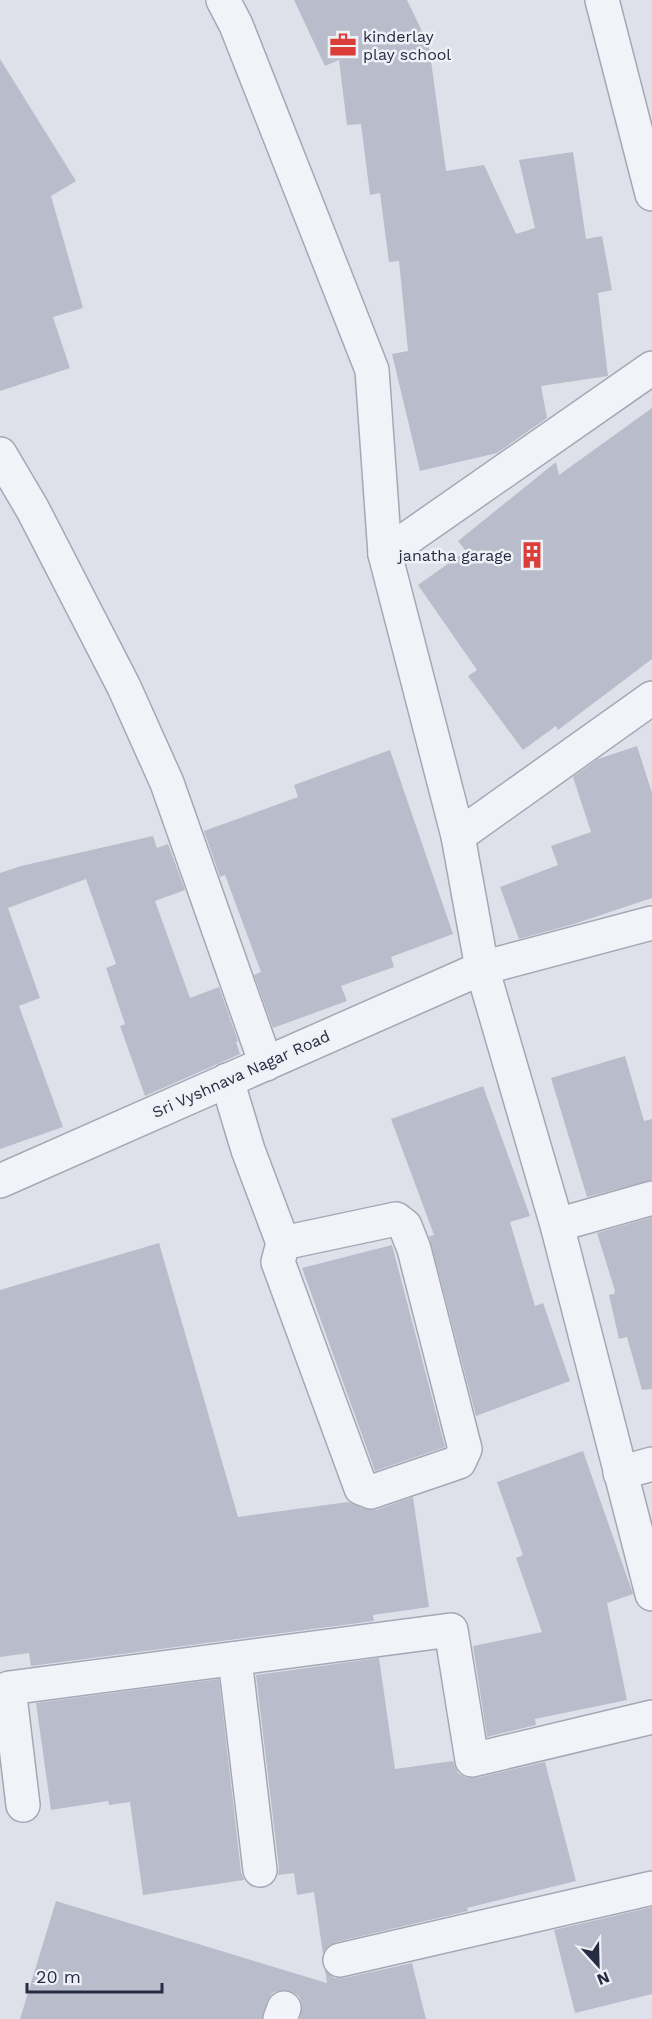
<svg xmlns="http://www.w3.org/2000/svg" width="652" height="2019" viewBox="0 0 652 2019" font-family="'Work Sans',sans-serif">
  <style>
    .building { fill: #b9bcca }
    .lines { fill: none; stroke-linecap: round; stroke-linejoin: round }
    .minor-casing { stroke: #a4a7b5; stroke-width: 36 }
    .minor { stroke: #f2f3f8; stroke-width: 33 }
    .labels { text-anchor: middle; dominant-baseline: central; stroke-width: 5; stroke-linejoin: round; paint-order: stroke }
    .poi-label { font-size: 16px; fill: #262c43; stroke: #eff1f7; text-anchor: start }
    .street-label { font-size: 16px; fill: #262c43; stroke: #eff1f7 }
  </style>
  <rect width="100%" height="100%" fill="#dfe1ea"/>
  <g class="building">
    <path d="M 294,0 L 407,0 L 429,46 L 446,171 L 484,165 L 516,234 L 535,228 L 519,160 L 573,152 L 586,239 L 602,236 L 612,290 L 598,293 L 608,376 L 541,386 L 547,418 L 497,453 L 420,471 L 392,354 L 408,351 L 399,261 L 389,262 L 380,193 L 370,195 L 361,124 L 347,125 L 339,60 L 325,66 Z"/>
    <path d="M 0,59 L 76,181 L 51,196 L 83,308 L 53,317 L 70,368 L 0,391 Z"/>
    <path d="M 652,408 L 652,659 L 558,730 L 556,726 L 523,750 L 468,676 L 477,670 L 418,585 L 466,551 L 458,541 L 556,462 L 559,475 Z"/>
    <path d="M 637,746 L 652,793 L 652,898 L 574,924 L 519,939 L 500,887 L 558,865 L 551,846 L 591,832 L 573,777 L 598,759 Z"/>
    <path d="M 390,750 L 453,934 L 391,957 L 394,967 L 341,986 L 347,1001 L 273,1028 L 254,975 L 261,972 L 225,875 L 220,877 L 204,831 L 298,797 L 294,785 Z"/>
    <path d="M 153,836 L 157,848 L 168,844 L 185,890 L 155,901 L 190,998 L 219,987 L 238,1041 L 236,1042 L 240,1054 L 145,1096 L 120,1026 L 125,1024 L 106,968 L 116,964 L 86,879 L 8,908 L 40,998 L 19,1006 L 63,1127 L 0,1149 L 0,873 L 21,866 Z"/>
    <path d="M 625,1056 L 644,1121 L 652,1119 L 652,1180 L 587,1197 L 551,1078 Z"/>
    <path d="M 483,1086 L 530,1216 L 510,1222 L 535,1306 L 543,1303 L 570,1381 L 476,1416 L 429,1236 L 434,1235 L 391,1119 Z"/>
    <path d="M 652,1217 L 652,1389 L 642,1390 L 627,1337 L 619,1339 L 609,1295 L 614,1294 L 615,1291 L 597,1233 Z"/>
    <path d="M 159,1243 L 238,1517 L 348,1502 L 364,1509 L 376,1510 L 413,1497 L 429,1607 L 373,1615 L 374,1621 L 31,1666 L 29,1653 L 0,1657 L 0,1290 Z"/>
    <path d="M 392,1245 L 445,1447 L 375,1471 L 302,1268 Z"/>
    <path d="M 583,1451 L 633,1594 L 607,1603 L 627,1700 L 535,1719 L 536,1725 L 487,1737 L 473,1646 L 542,1632 L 516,1558 L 523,1555 L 497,1482 Z"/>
    <path d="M 379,1658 L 395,1769 L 453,1761 L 458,1773 L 467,1778 L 476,1778 L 545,1762 L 576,1881 L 467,1908 L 468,1911 L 336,1942 L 328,1946 L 323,1954 L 314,1892 L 297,1895 L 294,1873 L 278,1875 L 279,1868 L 256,1675 Z"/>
    <path d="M 219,1679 L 241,1872 L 244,1880 L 143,1895 L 130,1802 L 109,1805 L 108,1801 L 51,1810 L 36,1703 Z"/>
    <path d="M 56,1901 L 327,1983 L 325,1970 L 334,1978 L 344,1978 L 412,1963 L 426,2019 L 300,2019 L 302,2005 L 299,1996 L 291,1991 L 281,1990 L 272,1993 L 267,2001 L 262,2019 L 20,2019 Z"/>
    <path d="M 652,1907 L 652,1994 L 575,2013 L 554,1930 Z"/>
  </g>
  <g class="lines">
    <defs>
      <g id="minor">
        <path d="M 223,0 L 236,25 L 372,370 L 385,554 L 458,836 L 482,968 L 557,1225 L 652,1594"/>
        <path d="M 602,0 L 652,194"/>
        <path d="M 0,454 L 33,510 L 124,687 L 167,783 L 266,1064"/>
        <path d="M 385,554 L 652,368"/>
        <path d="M 458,836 L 652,698"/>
        <path d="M 227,1080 L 248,1150 L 283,1243 L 278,1262 L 361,1488 L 371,1492 L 459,1462 L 465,1449 L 414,1249 L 405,1226 L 396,1219 L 283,1243"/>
        <path d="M 0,1181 L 482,968 L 652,923"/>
        <path d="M 557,1225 L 652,1198"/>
        <path d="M 620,1473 L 652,1464"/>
        <path d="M 235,1659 L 260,1870"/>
        <path d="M 23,1805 L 9,1688 L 451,1630 L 472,1760 L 652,1717"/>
        <path d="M 340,1960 L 652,1888"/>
        <path d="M 280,2019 L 284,2008"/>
      </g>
    </defs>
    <use href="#minor" class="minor-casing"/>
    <use href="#minor" class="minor"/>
  </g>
  <defs>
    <symbol id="office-bare" viewBox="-9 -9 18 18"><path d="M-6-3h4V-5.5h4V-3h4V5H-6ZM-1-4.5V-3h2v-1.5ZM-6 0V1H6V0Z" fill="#db3d38" stroke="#eff1f7" stroke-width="2.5" paint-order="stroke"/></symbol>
    <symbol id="building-bare" viewBox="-9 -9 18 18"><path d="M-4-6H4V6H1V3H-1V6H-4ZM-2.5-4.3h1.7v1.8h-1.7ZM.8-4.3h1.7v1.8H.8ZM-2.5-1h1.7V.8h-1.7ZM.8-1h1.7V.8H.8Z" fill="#db3d38" stroke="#eff1f7" stroke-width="2.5" paint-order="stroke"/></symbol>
  </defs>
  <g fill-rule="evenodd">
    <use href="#office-bare" x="324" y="26" width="38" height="38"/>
    <use href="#building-bare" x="513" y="536" width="38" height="38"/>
  </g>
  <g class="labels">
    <g class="poi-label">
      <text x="363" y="36">kinderlay<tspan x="363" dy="18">play school</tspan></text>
      <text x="512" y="555" text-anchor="end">janatha garage</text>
    </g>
    <g class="street-label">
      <text transform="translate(241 1074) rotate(-24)">Sri Vyshnava Nagar Road</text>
    </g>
  </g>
  <g transform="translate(598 1965) rotate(158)" stroke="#eff1f7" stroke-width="4.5" paint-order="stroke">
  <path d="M0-4.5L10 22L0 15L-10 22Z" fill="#262c43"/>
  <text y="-9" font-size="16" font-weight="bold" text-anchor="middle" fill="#262c43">N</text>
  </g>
  <path d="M27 1983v9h135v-9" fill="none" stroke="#262c43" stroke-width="3"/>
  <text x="36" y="1983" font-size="18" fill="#262c43" stroke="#eff1f7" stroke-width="4.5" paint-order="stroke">20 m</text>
</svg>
